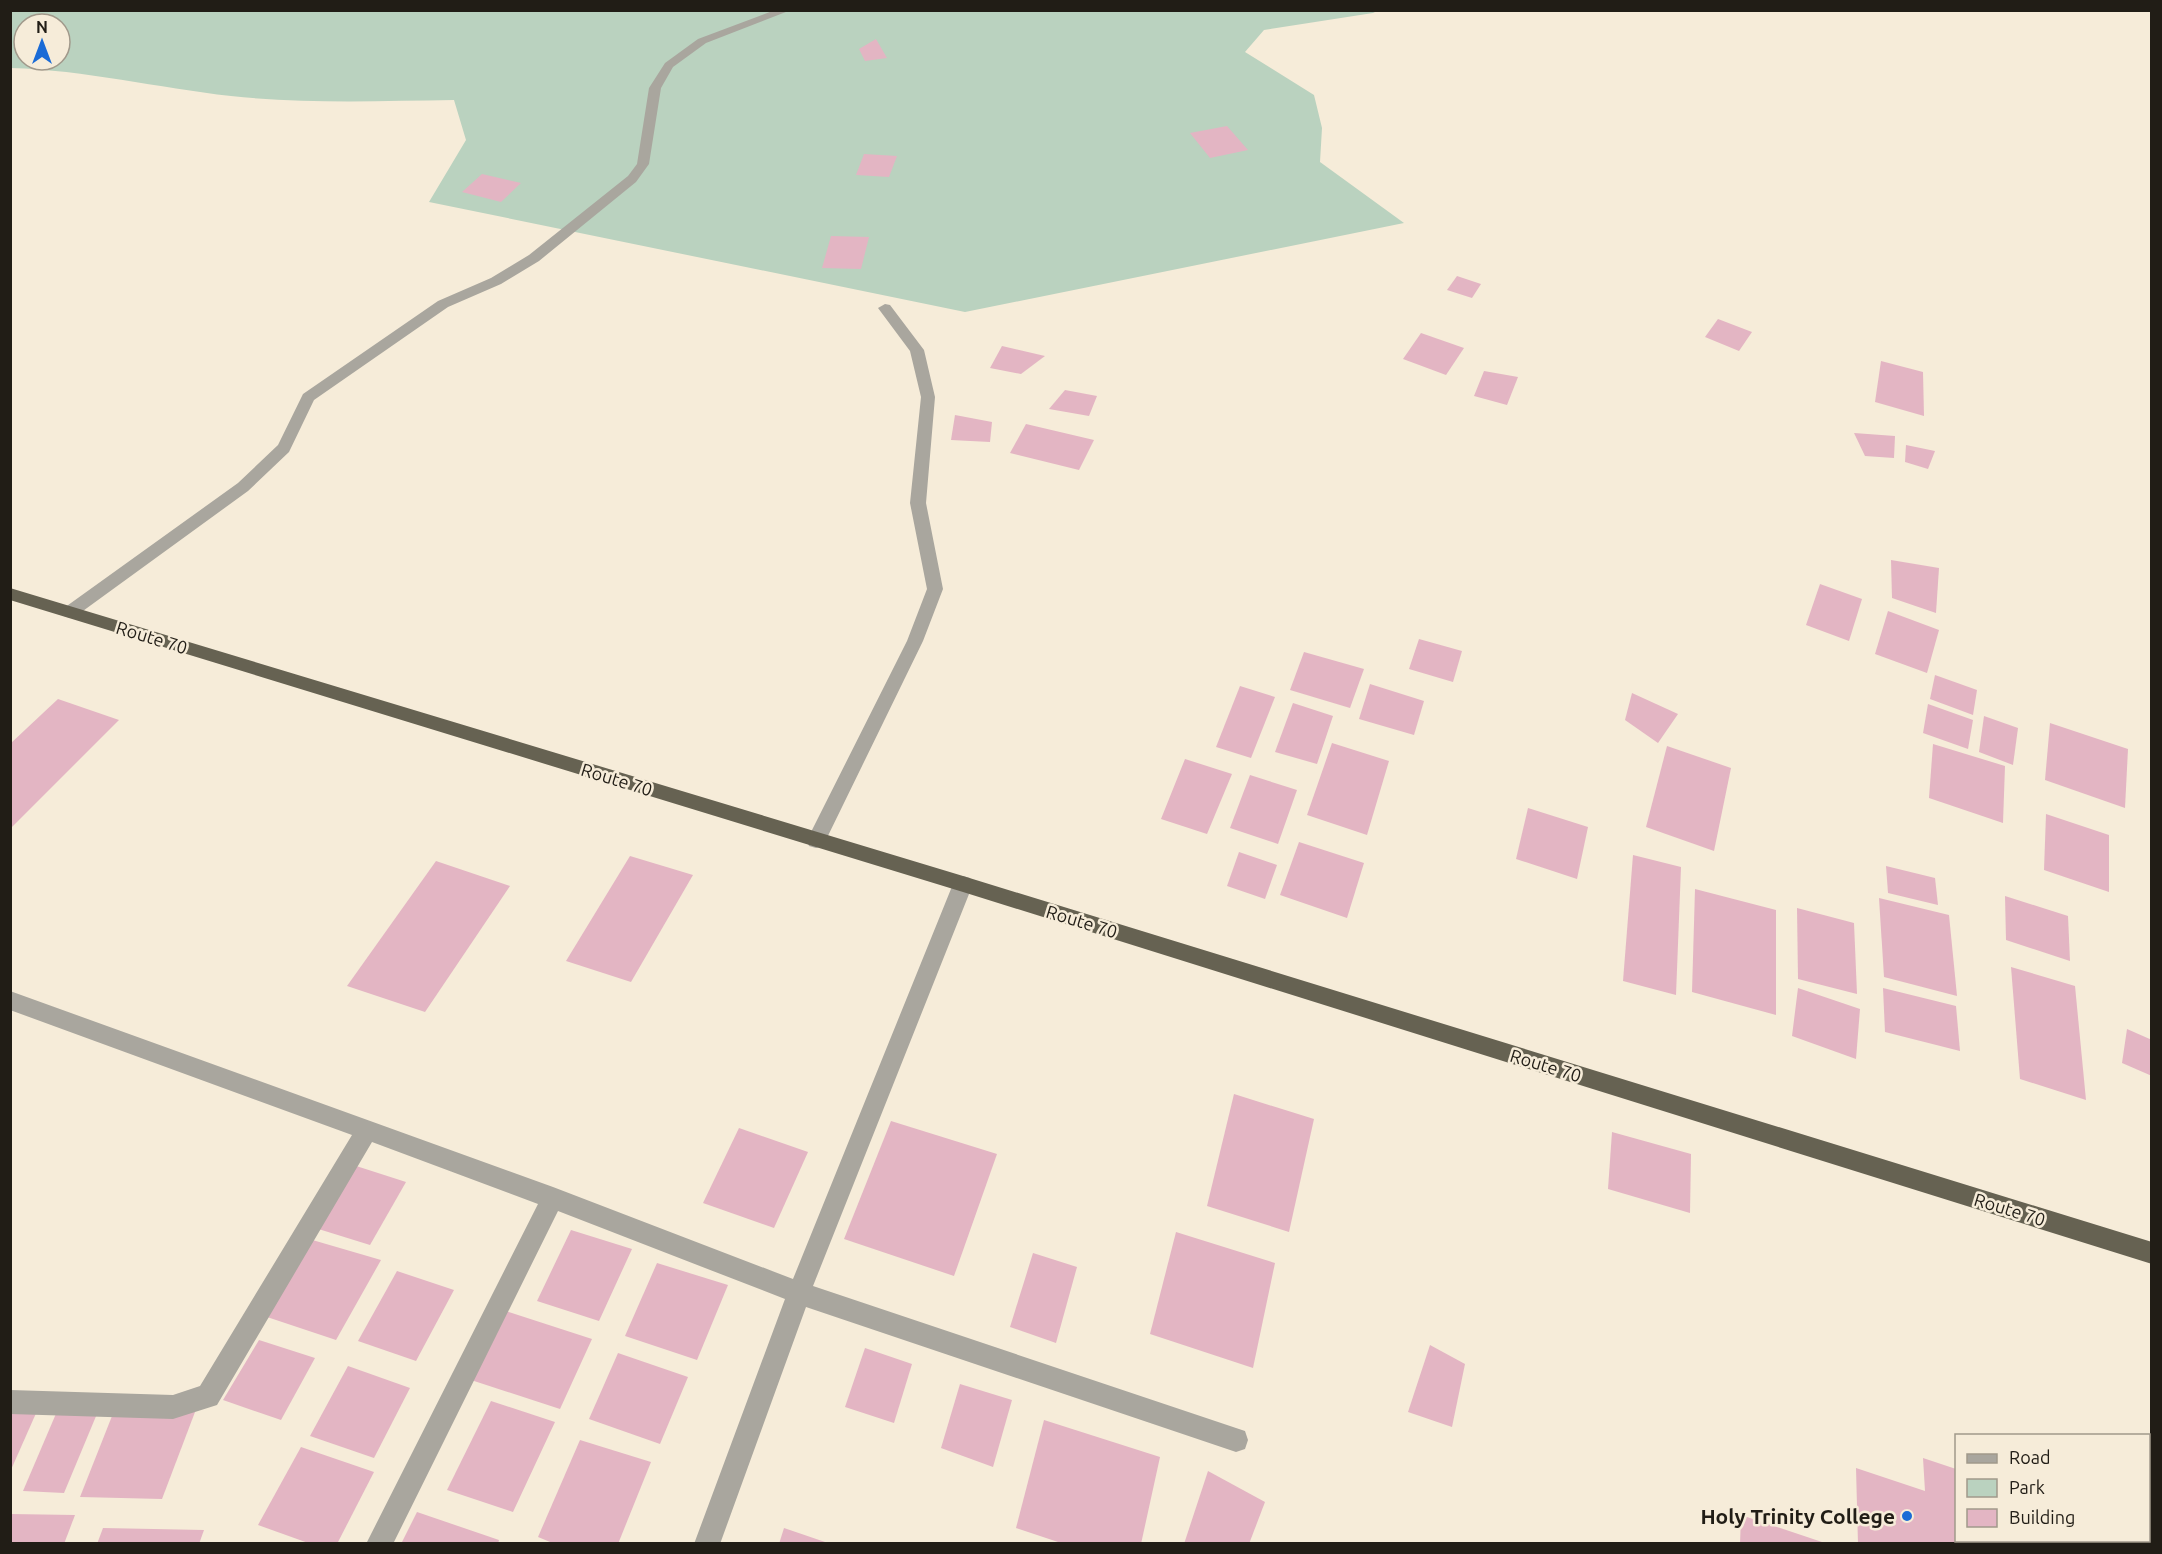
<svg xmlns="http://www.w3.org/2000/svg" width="2162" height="1554" viewBox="0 0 2162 1554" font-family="Ubuntu,sans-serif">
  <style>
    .green { fill: #bad2bf; fill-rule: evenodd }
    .building { fill: #e3b5c3 }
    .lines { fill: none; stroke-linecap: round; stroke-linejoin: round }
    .minor { fill: #a9a69e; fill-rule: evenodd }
    .trunk { fill: #666252; fill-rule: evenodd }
    .poi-dot { fill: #1a6bd6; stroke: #f6ecd9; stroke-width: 2 }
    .labels { text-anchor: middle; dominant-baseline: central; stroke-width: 5; stroke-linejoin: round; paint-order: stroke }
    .street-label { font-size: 18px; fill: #211d16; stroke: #f6ecd9 }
    .near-poi-label { font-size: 21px; font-weight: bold; fill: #211d16; stroke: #f6ecd9; text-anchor: end }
  </style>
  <rect width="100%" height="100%" fill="#f6ecd9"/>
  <path class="green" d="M 11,10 L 1377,11 L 1373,13 L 1264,30 L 1245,52 L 1314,95 L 1322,128 L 1320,162 L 1404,223 L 965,312 L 429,202 L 466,140 L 454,100 C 380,101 305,104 231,96 C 158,88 85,70 11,68 ZM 24,24 L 60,24 L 60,60 L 24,60 Z"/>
  <g class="building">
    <path d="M 876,39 L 887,58 L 865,61 L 859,49 Z"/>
    <path d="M 1227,126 L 1248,150 L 1210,158 L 1190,133 Z"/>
    <path d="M 864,154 L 897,156 L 889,177 L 856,175 Z"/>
    <path d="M 482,174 L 521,183 L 501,202 L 462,192 Z"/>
    <path d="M 831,236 L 869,237 L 861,269 L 822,268 Z"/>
    <path d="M 1457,276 L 1481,284 L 1472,298 L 1447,290 Z"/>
    <path d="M 1718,319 L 1752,332 L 1739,351 L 1705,337 Z"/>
    <path d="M 1421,333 L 1464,348 L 1446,375 L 1403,359 Z"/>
    <path d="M 1002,346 L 1045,356 L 1021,374 L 990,368 Z"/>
    <path d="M 1881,361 L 1923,372 L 1924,416 L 1875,402 Z"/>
    <path d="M 1484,371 L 1518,377 L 1507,405 L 1474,396 Z"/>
    <path d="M 1065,390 L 1097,396 L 1089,416 L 1049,409 Z"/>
    <path d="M 955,415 L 992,422 L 990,442 L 951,440 Z"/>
    <path d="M 1026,424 L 1094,440 L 1079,470 L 1010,453 Z"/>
    <path d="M 1854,433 L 1895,436 L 1894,458 L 1865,456 Z"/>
    <path d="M 1906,445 L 1935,451 L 1928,469 L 1905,462 Z"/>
    <path d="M 1891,560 L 1939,568 L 1936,613 L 1892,598 Z"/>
    <path d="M 1820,584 L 1862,599 L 1849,641 L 1806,625 Z"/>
    <path d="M 1888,611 L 1939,630 L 1927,673 L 1875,654 Z"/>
    <path d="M 1419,639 L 1462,651 L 1453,682 L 1409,669 Z"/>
    <path d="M 1304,652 L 1364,669 L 1350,708 L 1290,690 Z"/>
    <path d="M 1935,675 L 1977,690 L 1973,715 L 1930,699 Z"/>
    <path d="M 1370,684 L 1424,701 L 1414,735 L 1359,719 Z"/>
    <path d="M 1240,686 L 1275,697 L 1251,758 L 1216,747 Z"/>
    <path d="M 1632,693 L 1678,714 L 1658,743 L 1625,720 Z"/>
    <path d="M 58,699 L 119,720 L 10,829 L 10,744 Z"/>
    <path d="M 1293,703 L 1333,716 L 1317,764 L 1275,752 Z"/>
    <path d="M 1928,704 L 1973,720 L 1968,749 L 1923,733 Z"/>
    <path d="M 1984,716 L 2018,728 L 2013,765 L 1979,752 Z"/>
    <path d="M 2050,723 L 2128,749 L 2125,808 L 2045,780 Z"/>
    <path d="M 1332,743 L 1389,761 L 1367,835 L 1307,815 Z"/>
    <path d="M 1933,744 L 2005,766 L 2003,823 L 1929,798 Z"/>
    <path d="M 1667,746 L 1731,768 L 1714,851 L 1646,827 Z"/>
    <path d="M 1185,759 L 1232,774 L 1207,834 L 1161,819 Z"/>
    <path d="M 1250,775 L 1297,790 L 1278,844 L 1230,828 Z"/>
    <path d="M 1528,808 L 1588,827 L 1577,879 L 1516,859 Z"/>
    <path d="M 2046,814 L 2109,835 L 2109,892 L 2044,870 Z"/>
    <path d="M 1299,842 L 1364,863 L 1347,918 L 1280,895 Z"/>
    <path d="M 1239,852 L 1277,865 L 1265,899 L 1227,886 Z"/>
    <path d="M 1633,855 L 1681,867 L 1676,995 L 1623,981 Z"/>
    <path d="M 630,856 L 693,875 L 631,982 L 566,961 Z"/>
    <path d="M 436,861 L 510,886 L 425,1012 L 347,986 Z"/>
    <path d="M 1886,866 L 1935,878 L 1938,905 L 1888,893 Z"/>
    <path d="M 1695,889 L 1776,910 L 1776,1015 L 1692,992 Z"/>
    <path d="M 2005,896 L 2068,916 L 2070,961 L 2006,940 Z"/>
    <path d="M 1879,898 L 1949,915 L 1957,996 L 1884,977 Z"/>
    <path d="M 1797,908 L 1854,923 L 1857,994 L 1798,979 Z"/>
    <path d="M 2011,967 L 2075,986 L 2086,1100 L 2020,1079 Z"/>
    <path d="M 1798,988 L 1860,1009 L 1856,1059 L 1792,1036 Z"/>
    <path d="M 1883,988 L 1956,1006 L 1960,1051 L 1885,1032 Z"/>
    <path d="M 2127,1029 L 2152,1040 L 2152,1076 L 2122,1063 Z"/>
    <path d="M 1234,1094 L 1314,1119 L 1289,1232 L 1207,1206 Z"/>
    <path d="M 891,1121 L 997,1154 L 954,1276 L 844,1239 Z"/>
    <path d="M 739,1128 L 808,1152 L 774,1228 L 703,1203 Z"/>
    <path d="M 1612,1132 L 1691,1154 L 1690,1213 L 1608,1189 Z"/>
    <path d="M 350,1164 L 406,1182 L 370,1245 L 312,1227 Z"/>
    <path d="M 571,1230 L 632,1249 L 599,1321 L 537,1301 Z"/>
    <path d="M 1176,1232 L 1275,1263 L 1253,1368 L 1150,1334 Z"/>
    <path d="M 309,1239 L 381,1260 L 336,1340 L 264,1316 Z"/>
    <path d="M 1033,1253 L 1077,1267 L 1056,1343 L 1010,1327 Z"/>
    <path d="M 657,1263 L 728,1285 L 697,1360 L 625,1336 Z"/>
    <path d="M 397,1271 L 454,1290 L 416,1361 L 358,1341 Z"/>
    <path d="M 506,1311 L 592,1339 L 560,1409 L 471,1380 Z"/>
    <path d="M 259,1340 L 315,1358 L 281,1420 L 223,1400 Z"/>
    <path d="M 1430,1345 L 1465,1364 L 1452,1427 L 1408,1412 Z"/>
    <path d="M 865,1348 L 912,1364 L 894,1423 L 845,1407 Z"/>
    <path d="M 618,1353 L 688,1377 L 660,1444 L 589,1419 Z"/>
    <path d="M 348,1366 L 410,1388 L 374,1458 L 310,1436 Z"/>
    <path d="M 960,1384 L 1012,1400 L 993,1467 L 941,1448 Z"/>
    <path d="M 491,1401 L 555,1422 L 513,1512 L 447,1490 Z"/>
    <path d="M 58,1409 L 99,1409 L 64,1493 L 23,1491 Z"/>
    <path d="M 10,1410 L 37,1411 L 10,1472 Z"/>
    <path d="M 114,1411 L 195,1412 L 162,1499 L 80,1497 Z"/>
    <path d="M 1044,1420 L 1160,1457 L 1141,1544 L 1064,1544 L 1016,1528 Z"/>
    <path d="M 580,1440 L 651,1462 L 618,1544 L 555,1544 L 538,1537 Z"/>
    <path d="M 301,1447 L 374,1472 L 337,1544 L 311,1544 L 258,1525 Z"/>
    <path d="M 1923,1458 L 1956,1469 L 1956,1540 L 2078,1540 L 2086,1544 L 1858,1544 L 1856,1468 L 1925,1491 Z"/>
    <path d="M 1208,1471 L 1265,1502 L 1249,1544 L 1184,1544 Z"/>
    <path d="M 417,1512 L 499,1540 L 498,1544 L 401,1544 Z"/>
    <path d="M 10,1514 L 75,1515 L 64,1544 L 10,1544 Z"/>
    <path d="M 1741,1515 L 1825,1543 L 1825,1544 L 1740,1544 Z"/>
    <path d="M 103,1528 L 204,1530 L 199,1544 L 97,1544 Z"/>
    <path d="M 784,1528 L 828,1543 L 828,1544 L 779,1544 Z"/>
  </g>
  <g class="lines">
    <g class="minor">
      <path d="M 775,10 L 791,10 L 706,43 L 673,67 L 661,88 L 649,164 L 636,182 L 539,261 L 501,284 L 448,307 L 314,400 L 289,452 L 248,491 L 76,616 L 70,618 L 64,616 L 62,612 L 64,608 L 238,483 L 278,445 L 303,394 L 438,301 L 491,278 L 529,255 L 628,176 L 637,164 L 649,88 L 665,63 L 698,39 Z"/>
      <path d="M 885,304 L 890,305 L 924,350 L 935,397 L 926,503 L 943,589 L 923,641 L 823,846 L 816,848 L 809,846 L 807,840 L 907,641 L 927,589 L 910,503 L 921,397 L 910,351 L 878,308 Z"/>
      <path d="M 963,876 L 970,878 L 973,884 L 813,1286 L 1236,1428 L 1245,1431 L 1248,1440 L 1245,1449 L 1236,1452 L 806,1307 L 720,1544 L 694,1544 L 785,1299 L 558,1211 L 393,1544 L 366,1544 L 538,1204 L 372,1142 L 217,1405 L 173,1419 L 10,1414 L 10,1390 L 173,1395 L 200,1386 L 352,1135 L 10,1010 L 10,991 L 553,1187 L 793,1279 L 953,884 L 956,878 Z"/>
    </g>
    <path class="trunk" d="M 10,588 L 963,876 L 2152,1242 L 2152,1264 L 963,892 L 10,600 Z"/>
  </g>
  <circle class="poi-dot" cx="1907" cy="1516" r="6"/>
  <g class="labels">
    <g class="street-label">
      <text transform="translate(152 637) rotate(17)">Route 70</text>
      <text transform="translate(617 779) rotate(17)">Route 70</text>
      <text transform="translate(1082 921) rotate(17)">Route 70</text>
      <text transform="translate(1546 1065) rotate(17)">Route 70</text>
      <text transform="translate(2010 1209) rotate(17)">Route 70</text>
    </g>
    <g class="near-poi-label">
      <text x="1895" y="1516">Holy Trinity College</text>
    </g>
  </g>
  <rect width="2162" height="1554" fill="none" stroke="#211d16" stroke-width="24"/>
  <rect x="1955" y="1434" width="195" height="108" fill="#f6ecd9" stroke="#a1998b" stroke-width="1.5"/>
  <rect x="1967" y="1454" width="30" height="9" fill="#a9a69e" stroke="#a1998b" stroke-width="1.5"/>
  <text x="2009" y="1464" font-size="18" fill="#211d16">Road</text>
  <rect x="1967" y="1479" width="30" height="18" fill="#bad2bf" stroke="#a1998b" stroke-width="1.5"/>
  <text x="2009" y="1494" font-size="18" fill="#211d16">Park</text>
  <rect x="1967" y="1509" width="30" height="18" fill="#e3b5c3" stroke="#a1998b" stroke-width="1.5"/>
  <text x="2009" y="1524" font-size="18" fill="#211d16">Building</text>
  <g transform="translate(42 42)"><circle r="28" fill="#f6ecd9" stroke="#a1998b" stroke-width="1.5"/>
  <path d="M0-4.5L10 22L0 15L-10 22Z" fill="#1a6bd6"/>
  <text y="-9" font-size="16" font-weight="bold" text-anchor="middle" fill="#211d16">N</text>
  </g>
</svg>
